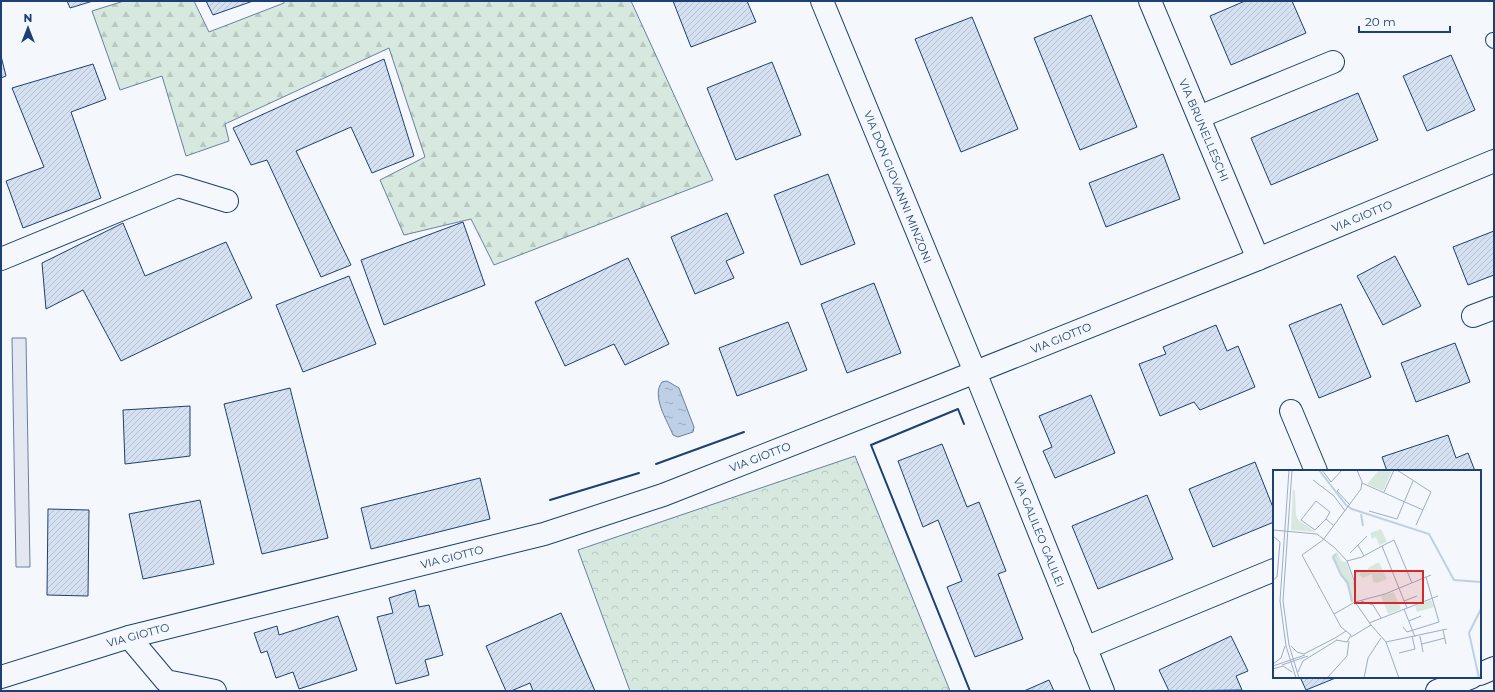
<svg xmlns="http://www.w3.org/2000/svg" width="1495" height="692" viewBox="0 0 1495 692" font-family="Montserrat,sans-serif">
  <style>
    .forest { fill: url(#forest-firs); stroke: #687fa3 }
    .park { fill: url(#park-crowns); stroke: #687fa3 }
    .parking { fill: #e3e8f0; stroke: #687fa3 }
    .water { fill: url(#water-ripples); stroke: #687fa3 }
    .building { fill: url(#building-hatch); stroke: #1d3f73 }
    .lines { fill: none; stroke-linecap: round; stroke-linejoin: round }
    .lane-casing { stroke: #1d3f73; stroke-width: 16 }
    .street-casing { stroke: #1d3f73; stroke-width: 24 }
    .lane { stroke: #f4f7fb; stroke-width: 14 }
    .street { stroke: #f4f7fb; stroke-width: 22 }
    .wall { stroke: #1d3f73; stroke-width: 2 }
    .labels { text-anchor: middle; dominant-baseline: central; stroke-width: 3; stroke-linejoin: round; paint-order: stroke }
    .street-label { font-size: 11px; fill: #1d3f73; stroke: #f4f7fb }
    .inset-river { fill: none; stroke: #bed0e5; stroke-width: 2 }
    .inset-road { fill: none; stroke: #9eadc5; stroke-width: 1 }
    .view { fill: #d62828; fill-opacity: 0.15; stroke: #d62828; stroke-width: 2 }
    .inset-edge { fill: none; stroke: #1d3f73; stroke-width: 2 }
  </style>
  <defs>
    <pattern id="forest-firs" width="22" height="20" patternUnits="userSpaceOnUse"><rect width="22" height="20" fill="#d7e8df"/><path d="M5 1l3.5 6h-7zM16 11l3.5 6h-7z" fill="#b8c8c3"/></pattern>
    <pattern id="park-crowns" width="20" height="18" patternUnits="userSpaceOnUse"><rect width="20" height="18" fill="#d7e8df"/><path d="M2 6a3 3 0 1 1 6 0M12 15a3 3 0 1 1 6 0" fill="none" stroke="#b8c8c3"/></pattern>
    <pattern id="water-ripples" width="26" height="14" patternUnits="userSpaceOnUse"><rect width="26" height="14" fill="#bed0e5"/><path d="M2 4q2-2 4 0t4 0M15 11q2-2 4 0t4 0" fill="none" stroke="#9aaabe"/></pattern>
    <pattern id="building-hatch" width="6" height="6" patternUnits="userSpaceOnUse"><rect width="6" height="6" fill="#d5e0f0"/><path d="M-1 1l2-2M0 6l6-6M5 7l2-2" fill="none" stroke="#b6c1d1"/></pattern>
  </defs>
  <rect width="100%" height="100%" fill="#f4f7fb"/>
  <path class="forest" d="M 124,1 L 194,1 L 209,32 L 284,3 L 284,1 L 631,1 L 713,180 L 494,265 L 471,219 L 404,235 L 380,180 L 425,157 L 389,48 L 225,124 L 229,141 L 186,156 L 162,76 L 120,90 L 92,11 Z"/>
  <path class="park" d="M 855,456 L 950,691 L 630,691 L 578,550 Z"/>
  <path class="parking" d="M 12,338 L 26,338 L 30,567 L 16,567 Z"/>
  <path class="water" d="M 667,381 L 679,388 L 694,427 L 693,432 L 678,437 L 673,435 C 667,420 651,396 662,382 Z"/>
  <g class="building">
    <path d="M 67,1 L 93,1 L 70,8 Z"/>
    <path d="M 206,1 L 253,1 L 213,15 Z"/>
    <path d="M 673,1 L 747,1 L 756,22 L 691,47 Z"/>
    <path d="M 1245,1 L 1292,1 L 1306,33 L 1231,65 L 1210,16 Z"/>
    <path d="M 1091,15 L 1137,127 L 1080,150 L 1034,38 Z"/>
    <path d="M 972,17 L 1018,129 L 961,152 L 915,39 Z"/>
    <path d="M 1451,55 L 1475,110 L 1427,131 L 1403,76 Z"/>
    <path d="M 1,56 L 6,76 L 1,78 Z"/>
    <path d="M 384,59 L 414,156 L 372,173 L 351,127 L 296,151 L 351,265 L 321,277 L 267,160 L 251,165 L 233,128 Z"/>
    <path d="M 772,62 L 801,135 L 736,160 L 707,88 Z"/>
    <path d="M 93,64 L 106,99 L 71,112 L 101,198 L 23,228 L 6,181 L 44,167 L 12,88 Z"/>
    <path d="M 1358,93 L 1378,140 L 1271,185 L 1251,138 Z"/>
    <path d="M 1163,154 L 1180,199 L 1106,227 L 1089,183 Z"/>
    <path d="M 828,174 L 855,244 L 801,265 L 774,195 Z"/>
    <path d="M 727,213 L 744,253 L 726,261 L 734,278 L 695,294 L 671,237 Z"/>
    <path d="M 463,222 L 485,285 L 384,325 L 361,260 Z"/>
    <path d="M 123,223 L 145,276 L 226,242 L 252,298 L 121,361 L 83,290 L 46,309 L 42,263 Z"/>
    <path d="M 1494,231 L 1494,275 L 1468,285 L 1453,247 Z"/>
    <path d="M 1395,256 L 1421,306 L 1383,325 L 1357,276 Z"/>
    <path d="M 628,258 L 669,344 L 625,365 L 614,344 L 565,366 L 535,302 Z"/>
    <path d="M 349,276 L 376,344 L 303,372 L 276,305 Z"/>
    <path d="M 874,283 L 901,353 L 847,373 L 821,304 Z"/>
    <path d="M 1341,304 L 1371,377 L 1319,398 L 1289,325 Z"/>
    <path d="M 788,322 L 807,370 L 737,396 L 719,348 Z"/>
    <path d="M 1216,325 L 1227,351 L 1238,346 L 1255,387 L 1200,410 L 1194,402 L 1160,416 L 1139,364 L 1166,354 L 1163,347 Z"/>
    <path d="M 1455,343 L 1470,382 L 1416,402 L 1401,363 Z"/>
    <path d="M 290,388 L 328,538 L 262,554 L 224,404 Z"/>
    <path d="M 1091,395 L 1115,453 L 1055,478 L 1043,451 L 1052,447 L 1039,416 Z"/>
    <path d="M 190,406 L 190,456 L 125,464 L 123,410 Z"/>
    <path d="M 1448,435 L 1456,458 L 1468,453 L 1475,471 L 1387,471 L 1382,457 Z"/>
    <path d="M 942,444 L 967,507 L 979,502 L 1006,571 L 998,574 L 1023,639 L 975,657 L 947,587 L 962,581 L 938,520 L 923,527 L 898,461 Z"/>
    <path d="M 1255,462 L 1274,510 L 1274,522 L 1213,547 L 1189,489 Z"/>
    <path d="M 480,478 L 490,519 L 371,549 L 361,508 Z"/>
    <path d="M 1147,495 L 1173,559 L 1098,589 L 1072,526 Z"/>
    <path d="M 200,500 L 214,564 L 143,579 L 129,514 Z"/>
    <path d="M 48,509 L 89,510 L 88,596 L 47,595 Z"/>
    <path d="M 415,590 L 419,607 L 429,605 L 443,655 L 425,660 L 429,675 L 396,684 L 377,617 L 393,613 L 389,598 Z"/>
    <path d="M 561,613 L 595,691 L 533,691 L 530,683 L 511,691 L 506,691 L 486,646 Z"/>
    <path d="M 338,616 L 357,670 L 299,689 L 293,672 L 276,678 L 267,651 L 261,653 L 254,633 L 277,626 L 279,635 Z"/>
    <path d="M 1231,636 L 1248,671 L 1236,676 L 1242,690 L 1169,691 L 1159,670 Z"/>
    <path d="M 1300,677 L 1338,677 L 1306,690 Z"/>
    <path d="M 1049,680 L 1054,691 L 1024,691 Z"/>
  </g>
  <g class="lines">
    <defs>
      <path id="lane" d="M 1493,40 L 1494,41"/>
      <g id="street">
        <path d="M 822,1 L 975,372 L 1103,691"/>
        <path d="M 1150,1 L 1258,259"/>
        <path d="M 1199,117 L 1333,62"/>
        <path d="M 1,259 L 178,186 L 227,201"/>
        <path d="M 1473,316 L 1494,308"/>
        <path d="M 1291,411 L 1316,471"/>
        <path d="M 129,637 L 166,681 L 215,691"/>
        <path d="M 1085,648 L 1274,570"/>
        <path d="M 1480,674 L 1494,668"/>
        <path d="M 1,677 L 129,637 L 544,534 L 663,495 L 938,387 L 1258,259 L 1494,161"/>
        <path d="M 1437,691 L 1472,677"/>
      </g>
    </defs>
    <use href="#lane" class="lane-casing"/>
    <use href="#street" class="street-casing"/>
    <use href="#lane" class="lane"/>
    <use href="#street" class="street"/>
    <g class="wall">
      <path d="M 964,424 L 958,409 L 871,445 L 970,691"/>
      <path d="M 656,464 L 744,432"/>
      <path d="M 550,500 L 639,473"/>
    </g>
  </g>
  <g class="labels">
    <g class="street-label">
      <text transform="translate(1204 130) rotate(67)">VIA BRUNELLESCHI</text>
      <text transform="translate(898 187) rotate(68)">VIA DON GIOVANNI MINZONI</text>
      <text transform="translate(1362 216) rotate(-23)">VIA GIOTTO</text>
      <text transform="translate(1061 338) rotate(-22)">VIA GIOTTO</text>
      <text transform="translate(760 457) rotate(-21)">VIA GIOTTO</text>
      <text transform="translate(1039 532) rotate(68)">VIA GALILEO GALILEI</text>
      <text transform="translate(452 557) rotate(-14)">VIA GIOTTO</text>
      <text transform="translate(138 635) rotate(-15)">VIA GIOTTO</text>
    </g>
  </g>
  <g transform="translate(1273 470)">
    <rect width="208" height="208" fill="#f4f7fb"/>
    <path d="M 106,0 L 119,0 L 110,21 L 94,14 ZM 20,19 L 22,21 L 23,45 L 25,50 L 43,62 L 18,60 ZM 108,59 L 114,72 L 106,75 L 103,67 L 99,69 L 97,63 ZM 158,130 L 161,137 L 144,142 L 142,136 Z" fill="#d7e8df"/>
    <path d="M 106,92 L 114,109 L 104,113 L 100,112 L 99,104 L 90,108 L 87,105 L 86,102 L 95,101 L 95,98 Z" fill="#d7e8df"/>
    <path d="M 121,122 L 128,139 L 115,144 L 108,126 Z" fill="#d7e8df"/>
    <path d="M 64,82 L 68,91 L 73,92 L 81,112 L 81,130 L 79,132 L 73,114 L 59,88 Z" fill="#d7e8df"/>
    <path class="inset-river" d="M 46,0 L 73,35 L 79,39 L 156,64 L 181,110 L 208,112M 88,44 L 90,56M 63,84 L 60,87 L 68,105 L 75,113 L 79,132M 206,208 L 196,163 L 208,139"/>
    <path class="inset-road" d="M 16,0 L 7,131 L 13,176 L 23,208M 19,0 L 10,131 L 16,175 L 26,208M 49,0 L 58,12 L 69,0M 124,0 L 158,22 L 143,55M 40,10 L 61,26 L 72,41M 89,13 L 150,40M 66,19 L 64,21 L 77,35M 111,22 L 121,0M 96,41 L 124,49 L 140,11M 53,49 L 42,60 L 28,50 L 43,31 L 57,42 L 53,49 L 60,55M 0,60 L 44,64 L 62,78 L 74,91 L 81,110 L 82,132 L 98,155 L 113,172 L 126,208M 0,66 L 7,72 L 4,107 L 0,110M 85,75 L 91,86M 109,76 L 121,70 L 139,113M 77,83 L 94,66M 74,91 L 89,87 L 109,76 L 134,138M 88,131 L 100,135 L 108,148M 131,131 L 144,126M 131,139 L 142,167M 61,144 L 82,132 L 112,124 L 158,105M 136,151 L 148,146M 96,153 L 165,126M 130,157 L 134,162 L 166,152 L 153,107M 170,160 L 173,174M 147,166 L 150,182M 78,167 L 98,155M 62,168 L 73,161M 63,170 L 74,172 L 78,165 L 68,157 L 29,85 L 50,70 L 88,19 L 89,12 L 84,0M 113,172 L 174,159M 149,174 L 172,168M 18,176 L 24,182 L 31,184 L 62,168M 126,183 L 142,179 L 139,166M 0,194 L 8,188 L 12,176M 9,195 L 35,186M 0,196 L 32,185M 0,199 L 10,196 L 19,202M 25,202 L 30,191 L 64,170M 54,208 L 74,186 L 76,171M 91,208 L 95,188 L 108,168"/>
    <path class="view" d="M 82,101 L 150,101 L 150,133 L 82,133 Z"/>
    <rect width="208" height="208" class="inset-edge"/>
  </g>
  <rect width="1495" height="692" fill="none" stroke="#1d3f73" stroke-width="4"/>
  <g transform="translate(28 28)" stroke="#f4f7fb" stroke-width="3" paint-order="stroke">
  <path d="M0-3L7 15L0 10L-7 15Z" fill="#1d3f73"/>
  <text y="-6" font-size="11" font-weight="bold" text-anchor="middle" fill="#1d3f73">N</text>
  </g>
  <path d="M1359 26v6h91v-6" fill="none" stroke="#1d3f73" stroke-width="2"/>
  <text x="1365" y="26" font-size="12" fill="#1d3f73" stroke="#f4f7fb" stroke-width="3" paint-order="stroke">20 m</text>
</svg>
